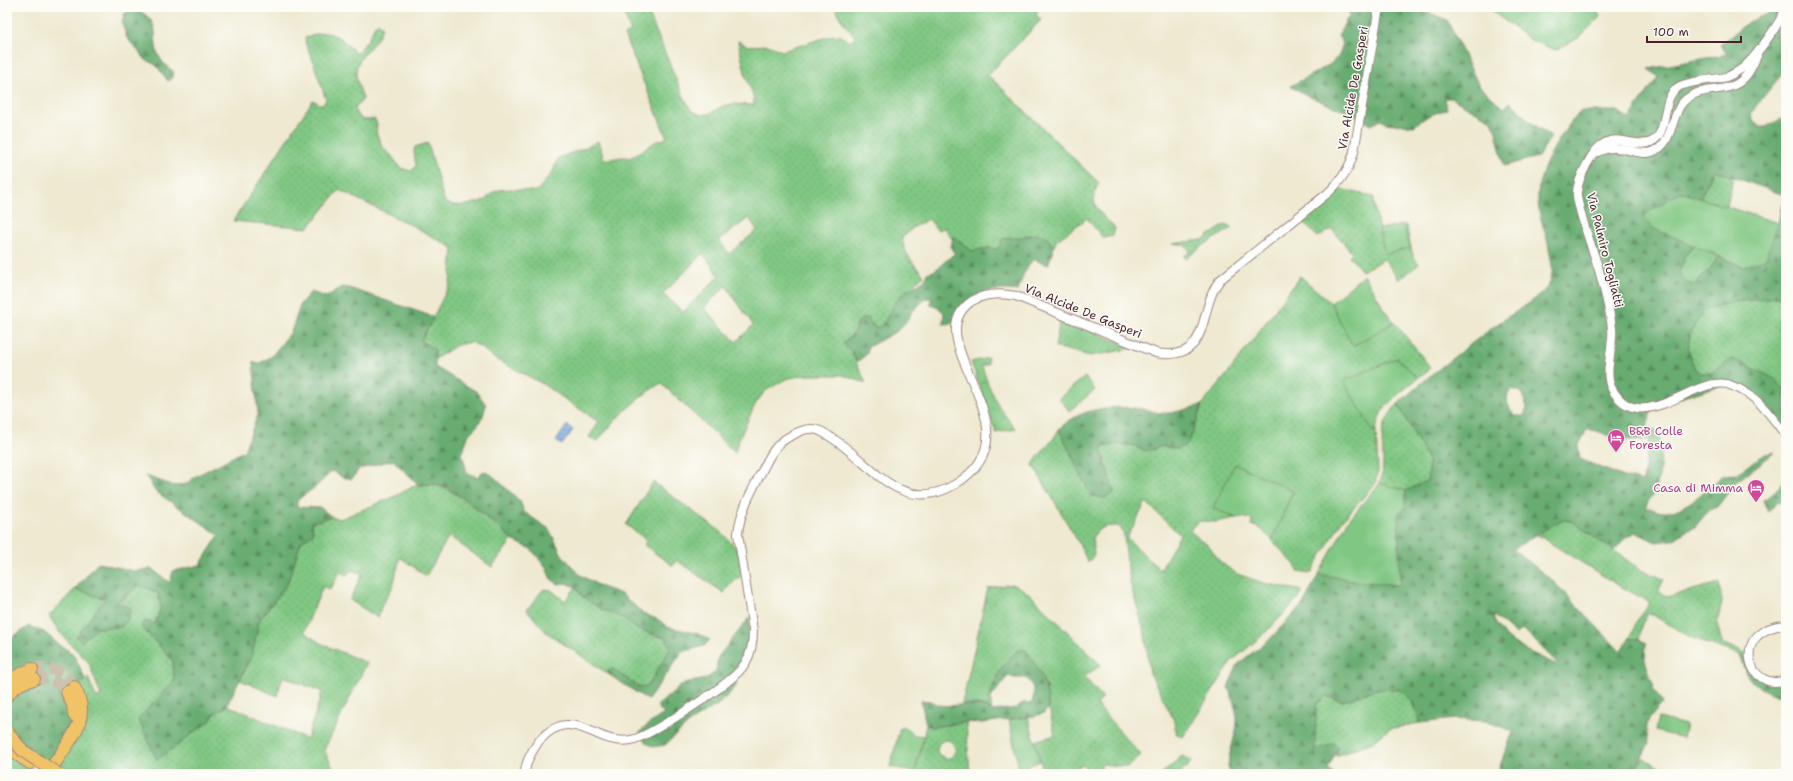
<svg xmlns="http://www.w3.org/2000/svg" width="1793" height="781" viewBox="0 0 1793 781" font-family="'Shantell Sans',sans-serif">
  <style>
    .grass { fill: url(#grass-dots); stroke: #657357; fill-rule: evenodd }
    .forest { fill: url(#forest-firs); stroke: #59664e; fill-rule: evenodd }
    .park { fill: url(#park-crowns); stroke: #657357 }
    .garden { fill: #80c783; stroke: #657357 }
    .water { fill: url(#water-rules); stroke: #5e6284 }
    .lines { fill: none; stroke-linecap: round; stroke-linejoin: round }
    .highway-tunnel { stroke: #cdc1af; stroke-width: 12; stroke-dasharray: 12 6; stroke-linecap: butt }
    .minor-casing { stroke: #9c847e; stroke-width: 10 }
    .highway-casing { stroke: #9c847e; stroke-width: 14 }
    .minor { stroke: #fff; stroke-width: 8 }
    .highway { stroke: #f1c369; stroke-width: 12 }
    .highway-bridge-casing { stroke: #9c847e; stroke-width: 14; stroke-linecap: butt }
    .highway-bridge { stroke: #f1c369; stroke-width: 12 }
    .labels { text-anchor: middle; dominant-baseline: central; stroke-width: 3; stroke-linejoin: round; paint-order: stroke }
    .street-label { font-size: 12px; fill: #4a1f2b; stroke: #fdfcf7 }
    .hotel-label { font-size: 12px; fill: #b23c85; stroke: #fdfcf7; text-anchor: start }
  </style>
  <defs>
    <pattern id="grass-dots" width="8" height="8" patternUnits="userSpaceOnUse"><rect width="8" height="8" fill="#80c783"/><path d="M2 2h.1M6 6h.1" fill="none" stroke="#70aa71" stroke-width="1.8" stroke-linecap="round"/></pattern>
    <pattern id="forest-firs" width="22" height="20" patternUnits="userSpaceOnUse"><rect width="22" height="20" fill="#68ac71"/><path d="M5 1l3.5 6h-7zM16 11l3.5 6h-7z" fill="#588b5d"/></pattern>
    <pattern id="park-crowns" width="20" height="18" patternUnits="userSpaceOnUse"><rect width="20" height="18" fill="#80c783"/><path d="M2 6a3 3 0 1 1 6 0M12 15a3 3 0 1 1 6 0" fill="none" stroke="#70aa71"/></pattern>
    <pattern id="water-rules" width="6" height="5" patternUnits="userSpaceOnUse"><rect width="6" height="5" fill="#71a4dd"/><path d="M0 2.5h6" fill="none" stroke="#5f85b3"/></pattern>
  </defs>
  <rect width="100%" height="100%" fill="#fdfcf7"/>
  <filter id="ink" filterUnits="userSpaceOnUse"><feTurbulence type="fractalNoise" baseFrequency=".025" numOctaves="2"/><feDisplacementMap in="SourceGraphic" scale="8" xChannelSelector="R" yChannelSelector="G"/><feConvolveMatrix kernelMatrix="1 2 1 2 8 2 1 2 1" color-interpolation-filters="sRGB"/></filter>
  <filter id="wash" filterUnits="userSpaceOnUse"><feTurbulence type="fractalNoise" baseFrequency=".012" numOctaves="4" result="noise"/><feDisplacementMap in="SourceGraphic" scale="16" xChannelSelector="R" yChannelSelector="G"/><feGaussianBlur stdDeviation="0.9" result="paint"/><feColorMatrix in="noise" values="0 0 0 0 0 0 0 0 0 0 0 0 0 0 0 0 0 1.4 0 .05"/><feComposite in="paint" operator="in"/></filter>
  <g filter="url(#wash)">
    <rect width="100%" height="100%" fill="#eee9d0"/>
    <g class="grass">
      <path d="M 621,7 L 646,7 L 681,91 L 691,110 L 701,115 L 708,114 L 723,106 L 732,104 L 754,105 L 754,98 L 746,77 L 738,41 L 748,46 L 768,45 L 782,51 L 834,35 L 841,36 L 850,42 L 855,37 L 840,18 L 835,7 L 1035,7 L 1038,11 L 1035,13 L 1041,20 L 988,75 L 1099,183 C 1086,203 1101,214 1115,228 L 1113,236 L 1103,238 L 1087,218 L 1056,241 L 1054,247 L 1040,234 C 1029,234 1019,240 1009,237 L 997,249 L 988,248 L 971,251 L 964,244 L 953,237 L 952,239 L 945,228 L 937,230 L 929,219 L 914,227 L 902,237 C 903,252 913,264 924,275 L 914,284 L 916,287 C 895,291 892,317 878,329 L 869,322 L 858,322 C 855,331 851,337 843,342 L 851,351 L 866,383 L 842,375 L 804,375 L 786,379 L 765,391 L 756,403 L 738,441 L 735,453 L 661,383 C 635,399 615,419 597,442 L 589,437 L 599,422 L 541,383 L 494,358 L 482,348 L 471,342 L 457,345 L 435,359 L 435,350 L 421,341 L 450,284 L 453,248 L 413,226 L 339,190 L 308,228 L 233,221 L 313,100 L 319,104 L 323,104 L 326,100 L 312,58 L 306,45 L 305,38 C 329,27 340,35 356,54 L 368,40 L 375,25 L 378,22 L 382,26 C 379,46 357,53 356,72 C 356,81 361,91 363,99 L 355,109 L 357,115 L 363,120 L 375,119 L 377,125 L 376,131 L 379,140 L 384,149 L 390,154 L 401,168 L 411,171 L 416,166 L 414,151 L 415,147 L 428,143 L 443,197 L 446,203 C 459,208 472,204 486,200 C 496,182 520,192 537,191 L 553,172 L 558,158 L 587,147 L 598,141 L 604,159 C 614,160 621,155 630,158 L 655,142 L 667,138 L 624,35 L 631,32 ZM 749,218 L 757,230 L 729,254 L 719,240 ZM 703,253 L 719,276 L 683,312 L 663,294 ZM 726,286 L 753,325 L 736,342 L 704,308 Z"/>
      <path d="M 1488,7 L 1595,7 L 1600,17 L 1580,37 L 1556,50 L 1532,41 L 1493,12 Z"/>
      <path d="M 1714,170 L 1733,177 L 1727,207 L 1700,198 Z"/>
      <path d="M 1341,189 L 1374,197 L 1374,205 L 1379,229 L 1406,225 L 1413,256 L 1419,264 L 1399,280 L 1384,259 L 1362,271 L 1349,256 L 1352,253 L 1332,229 L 1318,237 L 1300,220 Z"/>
      <path d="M 1225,225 L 1232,228 L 1202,246 L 1186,259 L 1184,256 L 1190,252 C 1186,244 1180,243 1172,244 L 1202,240 Z"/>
      <path d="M 1693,245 L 1719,257 L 1706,273 L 1693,285 L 1683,280 L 1679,274 L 1685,256 Z"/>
      <path d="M 1300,276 L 1331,303 L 1353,346 L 1394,322 L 1431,368 L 1418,378 L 1397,359 L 1382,365 L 1373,432 L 1376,430 L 1378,472 L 1375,484 L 1342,521 L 1311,573 L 1297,571 L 1295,565 L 1272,540 L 1293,491 L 1213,508 L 1236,518 L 1215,522 L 1200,521 L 1193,526 L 1190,531 L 1210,547 L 1220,562 L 1237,574 L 1264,583 L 1302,591 L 1296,601 L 1264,634 L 1232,661 L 1183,737 L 1177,735 L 1173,718 L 1150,673 L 1145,634 L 1130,583 L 1123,531 L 1119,526 C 1105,526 1100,526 1092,538 L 1094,555 L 1088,563 L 1080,545 L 1033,465 C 1040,451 1053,443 1059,429 L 1091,496 L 1114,493 L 1101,448 L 1115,444 L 1132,445 L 1146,451 L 1163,446 L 1175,449 L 1189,443 L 1202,405 L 1229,372 ZM 1146,502 L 1180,535 L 1160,570 L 1127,538 Z"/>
      <path d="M 1786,297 L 1786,391 L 1775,379 L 1719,368 L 1711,373 L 1700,373 C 1690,363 1686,350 1690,336 C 1694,327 1696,319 1704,312 C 1716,302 1769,297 1786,297 Z"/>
      <path d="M 1060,319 L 1134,348 L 1090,356 L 1055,347 Z"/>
      <path d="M 1398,404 L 1430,462 L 1427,481 L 1406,491 L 1380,483 C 1390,450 1370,434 1398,404 Z"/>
      <path d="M 653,482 L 722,533 L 732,543 L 739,552 L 742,575 L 728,587 L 724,593 L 676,560 L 673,566 L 644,545 L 647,540 L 626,525 Z"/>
      <path d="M 424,484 C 449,484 465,501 483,515 C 494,523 504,530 512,540 L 492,567 L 449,536 L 426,576 L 400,557 L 393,586 L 381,607 L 378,618 L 350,600 L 362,574 L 352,570 L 347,575 L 340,572 L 330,590 L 323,586 L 304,632 L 320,643 L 367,663 L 324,750 L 336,774 L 65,774 L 56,768 L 73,743 L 76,685 L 83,682 L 85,679 L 88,678 L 96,697 L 101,696 L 89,663 L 60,633 L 49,616 L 75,589 L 105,599 L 76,637 L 81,642 L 97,628 L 121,627 L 116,602 L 125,597 L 139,585 L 158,593 L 161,607 L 155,624 L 141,626 L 173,661 L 174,681 L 139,719 L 210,721 L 214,714 L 227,705 L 307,739 L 322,692 L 283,676 L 277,696 L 240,680 L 252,656 L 259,621 L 287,584 L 301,542 L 313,533 L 312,522 L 332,517 L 340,519 L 396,496 L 414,486 Z"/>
      <path d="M 1561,520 L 1572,521 L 1641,570 L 1664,579 L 1659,590 L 1667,597 L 1719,583 L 1722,601 L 1717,624 L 1722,643 L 1746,654 L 1748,661 L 1740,655 L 1690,637 L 1648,612 L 1641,629 L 1639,639 L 1629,639 L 1637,621 L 1650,602 L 1616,584 L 1536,534 Z"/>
      <path d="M 1011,584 L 1017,586 L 1030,594 L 1101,665 L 1084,677 L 1103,698 L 1096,704 L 1141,755 L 1127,767 L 1102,764 L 1100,774 L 1087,774 L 1084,765 L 1067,771 L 1069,774 L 1044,774 L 1035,741 L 1055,735 L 1049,708 L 1046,687 L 1018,650 L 990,699 L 992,711 C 982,704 973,704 962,704 L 988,588 Z"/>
      <path d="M 576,587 L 582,596 L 609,613 L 621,617 L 654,636 L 666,638 L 670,647 L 669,651 L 649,684 L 643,687 C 633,686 623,675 613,669 L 608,671 L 608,674 L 546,632 L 526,609 C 534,605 537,595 544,589 L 551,590 L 565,601 Z"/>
      <path d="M 1376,689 L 1400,690 L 1412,702 L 1420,723 L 1389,729 L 1375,741 L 1336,756 L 1338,748 L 1315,752 L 1316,705 L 1326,696 L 1344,701 Z"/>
      <path d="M 966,722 L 970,774 L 914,774 L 921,749 L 926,725 L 932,727 ZM 945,740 L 951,741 L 956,749 L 952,757 L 946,759 L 938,754 C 936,748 938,742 945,740 Z"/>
      <path d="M 7,755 L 35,771 L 35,774 L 7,774 Z"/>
      <path d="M 1182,756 L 1191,761 L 1187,768 L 1184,768 L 1180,774 L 1162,774 Z"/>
      <path d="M 1643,758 L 1672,774 L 1654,774 L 1637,767 Z"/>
      <path d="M 1019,768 L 1020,774 L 997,774 L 996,770 Z"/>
    </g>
    <g class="forest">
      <path d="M 1347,7 L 1415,7 L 1447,20 L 1479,86 L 1504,108 L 1511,102 L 1528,120 L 1551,137 L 1538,157 L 1504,166 L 1495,127 L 1491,120 L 1451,98 L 1445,98 L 1447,109 L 1428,116 L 1414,126 L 1386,123 L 1381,120 L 1371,125 L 1357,116 L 1310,97 L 1291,86 L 1329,65 L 1339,56 L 1343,43 L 1338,36 L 1347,19 L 1350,17 Z"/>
      <path d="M 134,8 C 168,24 147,41 162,61 C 165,65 170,69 174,72 L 173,78 L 168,81 L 156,65 L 146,60 L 127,38 L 122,23 L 124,14 Z"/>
      <path d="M 1778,9 L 1778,39 L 1786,33 L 1786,69 L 1756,106 L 1751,115 C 1757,136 1773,122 1786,117 L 1786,297 C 1769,297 1716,302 1704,312 C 1696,319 1694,327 1690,336 C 1686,350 1690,363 1700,373 L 1712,373 L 1731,359 L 1741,362 L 1775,379 L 1786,391 L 1786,432 L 1756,396 L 1729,383 L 1650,407 L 1651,412 L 1647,428 C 1651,428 1655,428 1658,432 C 1664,443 1660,483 1654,494 C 1651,500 1648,498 1646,507 C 1652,509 1659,512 1665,512 C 1682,513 1711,487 1722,475 L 1736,474 L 1765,454 L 1775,452 L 1736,482 L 1717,507 L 1709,510 L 1694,528 L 1686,531 L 1673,540 L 1656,542 L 1635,532 L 1623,540 L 1614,551 L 1572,521 L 1561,520 L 1513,549 L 1553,581 L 1620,651 L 1629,639 L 1639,639 L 1646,643 L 1645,660 L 1654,687 L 1652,688 L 1663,703 C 1649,720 1643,720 1649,744 L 1637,766 L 1654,774 L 1497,774 L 1513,731 L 1485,721 L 1454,719 L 1420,723 L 1412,702 L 1400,690 L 1376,689 L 1344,701 L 1326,696 L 1316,705 L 1315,751 L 1333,743 L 1338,748 L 1328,769 L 1334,774 L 1229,774 C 1225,756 1237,739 1237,721 C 1237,710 1232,697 1228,687 L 1238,664 L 1270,639 L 1303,604 L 1319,574 L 1358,581 L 1400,585 L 1398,513 L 1405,508 L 1406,491 L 1427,481 L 1429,462 L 1398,404 C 1430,374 1466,348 1500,322 C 1514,312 1544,297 1550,282 C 1555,270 1550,256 1548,243 C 1544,229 1538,213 1538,199 C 1537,170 1561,132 1581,111 L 1618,111 L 1629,119 L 1658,77 L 1649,69 L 1727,54 L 1720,45 L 1747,23 ZM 1714,170 L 1784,195 L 1778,223 L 1744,267 L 1719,257 L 1706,273 L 1693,285 L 1683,280 L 1679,274 L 1685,256 L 1693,245 L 1653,228 L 1680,192 L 1700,198 ZM 1512,389 L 1521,392 L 1527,407 L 1524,416 L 1515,416 C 1508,408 1503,397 1512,389 ZM 1587,429 L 1597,431 L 1621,440 L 1649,439 L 1643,482 L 1624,477 L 1580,459 L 1578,447 ZM 1493,615 L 1516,634 L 1523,629 L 1558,664 L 1555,664 C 1533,653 1499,642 1493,615 Z"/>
      <path d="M 1032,234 L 1046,236 L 1054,247 L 1048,265 L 1033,259 L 1023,275 L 1018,291 C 991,287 961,293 953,323 L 943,324 L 944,313 L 939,308 L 931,305 L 931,298 L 926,298 L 911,313 L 908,320 L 897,331 L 868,347 L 867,354 L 857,362 L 851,351 L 842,343 C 848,339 852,336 855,331 C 859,324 858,317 868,318 L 872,325 L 877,329 C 888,321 891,307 899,297 C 907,288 925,286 927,273 L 934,271 L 955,253 L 951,247 L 953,237 L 969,248 L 971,251 L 988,248 L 997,249 L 1001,245 L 1001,239 L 1009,237 L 1015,239 Z"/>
      <path d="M 342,287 L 349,288 L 434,317 L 421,341 L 435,350 L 435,367 L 477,392 L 486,405 L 483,416 L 477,426 L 469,434 L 462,453 L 467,473 L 477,477 L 483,471 L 492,475 L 520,501 L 524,512 L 549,529 L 562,555 L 580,575 L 602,587 L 621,594 L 644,614 L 659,620 L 667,627 L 696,633 L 710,640 L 704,646 L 682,652 L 648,700 L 608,674 L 608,671 L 613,669 L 639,687 L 644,687 L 649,684 L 669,651 L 670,647 L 666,638 L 637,629 L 621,617 L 600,609 L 582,596 L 576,587 L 566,583 L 558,584 L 551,579 L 545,566 L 531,549 L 512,540 L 504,531 L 465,499 L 448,488 L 436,484 L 419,485 L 393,460 L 359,469 L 352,479 L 342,477 L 332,471 L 317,486 L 297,500 L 297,507 L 321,508 L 332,517 L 312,522 L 313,534 L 301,542 L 287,584 L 259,621 L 252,656 L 226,707 L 214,714 L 210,721 L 157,760 L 138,719 L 174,681 L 173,661 L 141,626 L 145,621 L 155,624 L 161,607 L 158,593 L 139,585 L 125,597 L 116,602 L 131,608 L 128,620 L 121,627 L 97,628 L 81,642 L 76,637 L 105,599 L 75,589 L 98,563 L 134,571 L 152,569 L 170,583 L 173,571 L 200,565 L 219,535 L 155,491 L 146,476 L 174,486 L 186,484 L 198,475 L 244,451 L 258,414 L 253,362 L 258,364 L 271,357 L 291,332 L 301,303 L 311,292 L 326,297 Z"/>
      <path d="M 1202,405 L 1189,443 L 1183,447 L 1175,449 L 1163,446 L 1146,451 L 1132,445 L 1115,444 L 1101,448 L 1114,493 L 1105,498 L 1091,496 L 1059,429 C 1082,407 1111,405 1142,409 C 1150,411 1161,414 1169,413 C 1180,412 1192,407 1202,405 Z"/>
      <path d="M 1786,479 L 1786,507 L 1779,501 L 1768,512 L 1763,500 L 1770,496 Z"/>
      <path d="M 750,617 L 748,645 L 737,667 L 736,687 L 719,704 L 691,721 L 665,745 L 653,747 C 648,744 641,738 640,732 L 649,724 L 664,714 L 657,706 L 684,683 L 707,679 L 716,671 L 718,657 Z"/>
      <path d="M 29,626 L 44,632 L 58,644 L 72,653 L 77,661 L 85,679 L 83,682 L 76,685 C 73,704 73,727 62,744 C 58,751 52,758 47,764 L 33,756 L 9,728 C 0,704 19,685 32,667 L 30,663 L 7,675 L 7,641 Z"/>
      <path d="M 1018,650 L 1026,650 C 1041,672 1046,681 1049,708 L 1044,713 L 1035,716 L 982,723 L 966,722 L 932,727 L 926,724 L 921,701 C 932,699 931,703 939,705 C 957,708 975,699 992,711 L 1017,708 L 1023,703 L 1032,703 C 1035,693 1034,685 1026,678 L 1014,678 L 1008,676 L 990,699 C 993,680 1003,663 1018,650 Z"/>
      <path d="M 1740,655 L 1748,661 L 1752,670 L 1786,683 L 1786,700 C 1761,686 1747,689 1740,655 Z"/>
    </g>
    <path class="park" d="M 988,358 L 988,364 L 982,366 C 989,390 999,410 1016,429 L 996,433 L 971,362 Z"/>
    <g class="garden">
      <path d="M 1680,192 L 1778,223 L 1766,258 L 1744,267 L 1653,228 L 1643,216 Z"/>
      <path d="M 1403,225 L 1410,248 L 1385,254 L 1379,229 Z"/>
      <path d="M 1364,275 L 1387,313 L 1394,322 L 1353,346 L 1331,303 Z"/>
      <path d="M 1397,358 L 1418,378 C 1407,388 1392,398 1383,410 C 1378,416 1379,428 1373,432 L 1344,381 Z"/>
      <path d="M 1085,377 L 1095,390 L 1069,411 L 1059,398 Z"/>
      <path d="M 1235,464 L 1293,491 L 1272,540 L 1260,528 L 1251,525 L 1252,520 L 1242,517 L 1236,518 L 1213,508 Z"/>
      <path d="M 1380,483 L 1406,491 L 1405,509 L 1398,513 L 1400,585 L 1358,581 L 1319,574 L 1348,521 Z"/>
      <path d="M 1028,717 L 1040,761 L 1019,770 L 1009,720 Z"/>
      <path d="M 1658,718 L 1686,725 L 1683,738 L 1655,731 Z"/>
      <path d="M 905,727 L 914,735 L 924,736 L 914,774 L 910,774 L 910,771 L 890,767 L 900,728 Z"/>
    </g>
    <path class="water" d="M 567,425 L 573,430 L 562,445 L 556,441 Z"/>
  </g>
  <g filter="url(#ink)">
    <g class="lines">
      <g class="highway-tunnel">
        <path d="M 32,669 C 50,665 64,671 74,687"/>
        <path d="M 34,679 C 48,677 59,681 67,692"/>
      </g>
      <defs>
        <g id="minor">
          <path d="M 1786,7 C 1781,22 1757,55 1745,66 C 1740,70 1732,75 1726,77 C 1714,80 1686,81 1677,88 C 1660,100 1670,133 1651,142 C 1635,148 1620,135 1605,143 C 1592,149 1578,179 1577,192 C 1576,197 1579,205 1580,210 C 1587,237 1598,262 1604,289 C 1607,302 1611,316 1612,329 C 1614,346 1603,374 1612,389 C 1641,440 1695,373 1730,385 C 1758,395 1768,413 1786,435"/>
          <path d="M 1595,153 C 1600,151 1607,148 1613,148 C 1626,147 1639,156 1652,152 C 1671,146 1671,121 1680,106 C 1696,82 1725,97 1743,79 C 1750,73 1753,64 1757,56"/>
          <path d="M 1786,625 C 1728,629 1748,694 1786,680"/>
          <path d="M 525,774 C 525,762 532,751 539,741 C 573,702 595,747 631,740 C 649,737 719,690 734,676 C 739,672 743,667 746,662 C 752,652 753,642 753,630 L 738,534 C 740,510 753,489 764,467 C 771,453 778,441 793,435 C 798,432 805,429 810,429 C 818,428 826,434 832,438 C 872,463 900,516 954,485 C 1046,431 912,341 972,301 C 985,293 1001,293 1016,296 L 1156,353 C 1213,363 1197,308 1220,280 L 1328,193 C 1341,181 1350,168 1354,152 L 1379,7"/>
        </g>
        <g id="highway">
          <path d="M 7,681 L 32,669"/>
          <path d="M 67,692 L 73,705 L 74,715"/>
          <path d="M 7,696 C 13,686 23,681 34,679"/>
          <path d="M 7,748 L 30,763"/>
          <path d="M 52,767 C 69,741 93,719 74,687"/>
        </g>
      </defs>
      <use href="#minor" class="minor-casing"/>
      <use href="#highway" class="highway-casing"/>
      <use href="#minor" class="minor"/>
      <use href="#highway" class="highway"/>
      <defs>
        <path id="highway-bridge" d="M 7,732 L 23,751 L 58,774"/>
      </defs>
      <use href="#highway-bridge" class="highway-bridge-casing"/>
      <use href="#highway-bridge" class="highway-bridge"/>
    </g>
  </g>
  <defs>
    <symbol id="hotel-pin" viewBox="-11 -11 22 30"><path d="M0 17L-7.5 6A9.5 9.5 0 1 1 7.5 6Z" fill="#d1479c" stroke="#fdfcf7"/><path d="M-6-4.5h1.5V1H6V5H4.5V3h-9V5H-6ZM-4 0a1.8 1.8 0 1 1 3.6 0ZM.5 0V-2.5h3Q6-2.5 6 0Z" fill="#fff"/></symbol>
  </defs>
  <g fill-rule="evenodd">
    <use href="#hotel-pin" x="1606" y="428" width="20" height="27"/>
    <use href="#hotel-pin" x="1746" y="478" width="20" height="27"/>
  </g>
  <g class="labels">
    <g class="street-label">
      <text transform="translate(1353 88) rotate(-80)">Via Alcide De Gasperi</text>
      <text transform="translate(1605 250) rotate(76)">Via Palmiro Togliatti</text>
      <text transform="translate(1083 311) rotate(22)">Via Alcide De Gasperi</text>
    </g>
    <g class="hotel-label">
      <text x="1629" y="431">B&amp;B Colle<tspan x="1629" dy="14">Foresta</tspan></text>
      <text x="1743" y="488" text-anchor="end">Casa di Mimma</text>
    </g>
  </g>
  <rect width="1793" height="781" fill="none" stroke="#fdfcf7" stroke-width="24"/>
  <path d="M1647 36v6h94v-6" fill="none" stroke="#4a1f2b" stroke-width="2"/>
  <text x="1653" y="36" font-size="12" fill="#4a1f2b" stroke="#fdfcf7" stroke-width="3" paint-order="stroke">100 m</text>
</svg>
